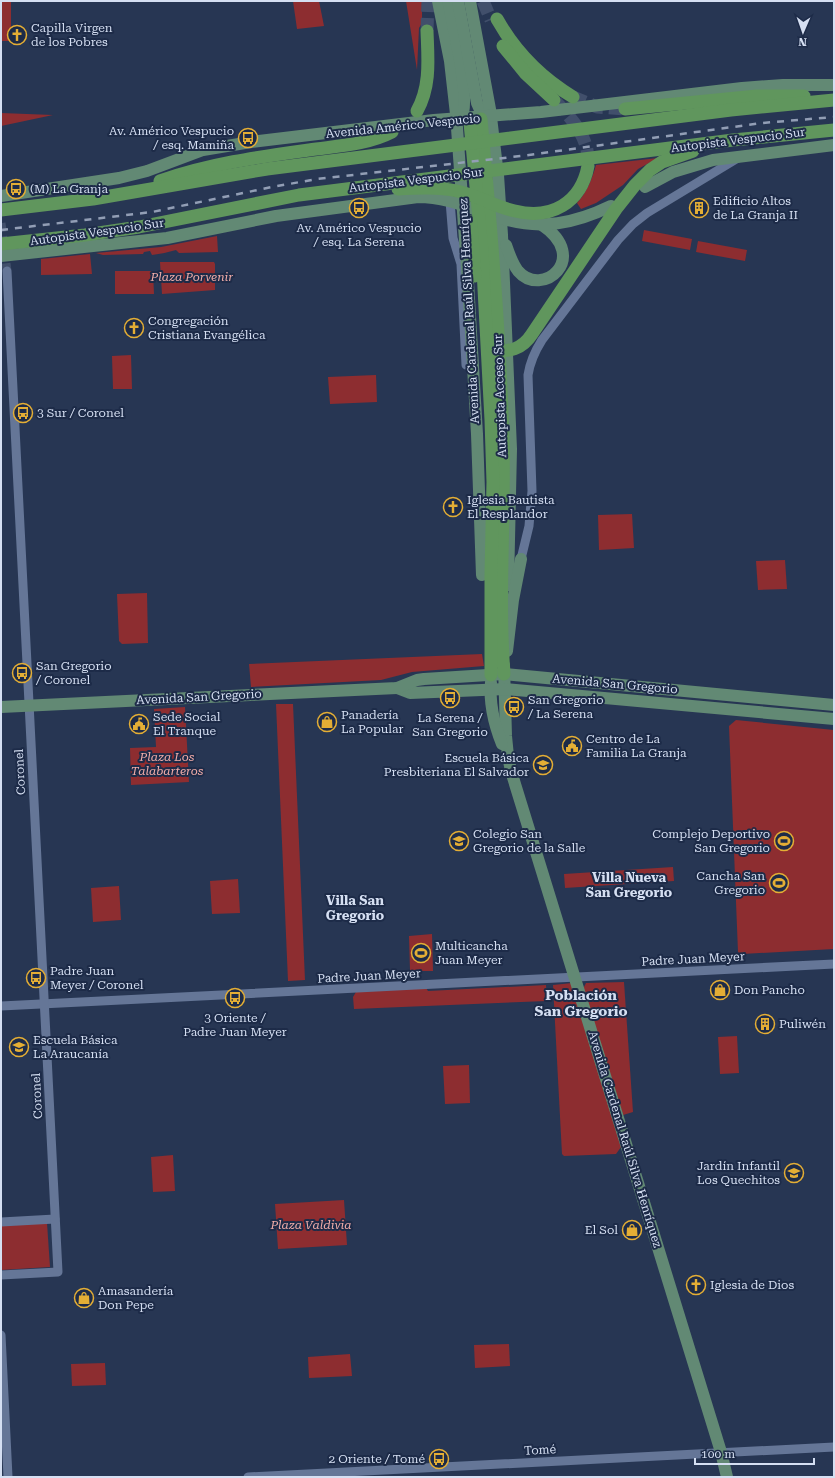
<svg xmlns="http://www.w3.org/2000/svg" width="835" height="1478" viewBox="0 0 835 1478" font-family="'Roboto Serif',serif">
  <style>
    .green { fill: #8d2d30 }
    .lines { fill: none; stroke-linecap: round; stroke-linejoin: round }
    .minor-tunnel { stroke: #414f6b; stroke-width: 9; stroke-dasharray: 9 4.5; stroke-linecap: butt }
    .highway-tunnel { stroke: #414f6b; stroke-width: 13; stroke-dasharray: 13 6; stroke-linecap: butt }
    .minor { stroke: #657697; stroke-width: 9 }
    .major { stroke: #628974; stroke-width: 12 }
    .highway { stroke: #60965d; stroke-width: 13 }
    .rail { stroke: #929eb5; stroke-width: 2.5; stroke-dasharray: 7 7; stroke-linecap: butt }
    .labels { text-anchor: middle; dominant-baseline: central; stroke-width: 4; stroke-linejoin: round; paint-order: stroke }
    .poi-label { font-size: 12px; fill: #d5dff2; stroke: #1d2b48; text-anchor: start }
    .street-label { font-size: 12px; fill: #d5dff2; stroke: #1d2b48 }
    .park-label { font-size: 12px; font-style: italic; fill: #f0aca8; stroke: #1d2b48 }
    .neighbourhood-label { font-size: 13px; font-weight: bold; fill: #d5dff2; stroke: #1d2b48 }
    .quarter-label { font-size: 14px; font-weight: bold; fill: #d5dff2; stroke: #1d2b48 }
  </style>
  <rect width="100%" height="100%" fill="#273653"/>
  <g class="green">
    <rect x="1" y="1" width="10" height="40"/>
    <path d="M 293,1 L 319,1 L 324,26 L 297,29 Z"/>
    <path d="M 406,1 L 422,1 L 422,23 L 419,28 L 417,70 Z"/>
    <path d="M 1,113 L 53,115 L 1,126 Z"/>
    <path d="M 658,158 L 638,169 L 623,185 L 596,203 L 581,209 L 577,203 C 587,192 592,179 596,165 Z"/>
    <path d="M 644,230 L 692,239 L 690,250 L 642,241 Z"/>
    <path d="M 217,236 L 218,252 L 179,253 L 176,250 C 168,252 161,254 152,255 L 150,251 L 144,252 L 143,254 L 103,255 L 96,253 L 161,247 Z"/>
    <path d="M 698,241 L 747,250 L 745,261 L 696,252 Z"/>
    <path d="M 90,254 L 92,274 L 41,275 L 41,259 Z"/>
    <path d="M 160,262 L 214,262 L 215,264 L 215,290 L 162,294 Z"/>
    <path d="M 115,271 L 153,271 L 154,294 L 115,294 Z"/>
    <path d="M 131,355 L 132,389 L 113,389 L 112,356 Z"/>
    <path d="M 376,375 L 377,402 L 330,404 L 328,377 Z"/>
    <path d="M 632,514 L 634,548 L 599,550 L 598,515 Z"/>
    <path d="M 785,560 L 787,589 L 758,590 L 756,561 Z"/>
    <path d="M 147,593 L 148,643 L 122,644 L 119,641 L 117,594 Z"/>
    <path d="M 482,654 L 484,666 L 412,672 L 381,680 L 251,687 L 249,664 Z"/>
    <path d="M 276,704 L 293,704 L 305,980 L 288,981 Z"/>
    <path d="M 185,707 L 189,782 L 131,785 L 130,748 L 156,747 L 154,709 Z"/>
    <path d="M 736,720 L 834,730 L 834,949 L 742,954 L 738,952 L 729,726 Z"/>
    <path d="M 673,867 L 674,881 L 565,888 L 564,874 Z"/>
    <path d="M 238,879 L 240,913 L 212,914 L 210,881 Z"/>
    <path d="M 119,886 L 121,920 L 93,922 L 91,888 Z"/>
    <path d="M 432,934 L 433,971 L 410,971 L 409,936 Z"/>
    <path d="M 624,982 L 633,1112 L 623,1115 L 583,989 L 586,983 Z"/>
    <path d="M 572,983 L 621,1147 L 616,1154 L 564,1156 L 562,1154 L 553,985 Z"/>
    <path d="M 546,985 L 547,1001 L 354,1009 L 353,997 L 356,992 L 426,988 L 428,991 Z"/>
    <path d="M 737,1036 L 739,1073 L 720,1074 L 718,1037 Z"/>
    <path d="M 469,1065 L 470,1103 L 445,1104 L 443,1066 Z"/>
    <path d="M 173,1155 L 175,1191 L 153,1192 L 151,1157 Z"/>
    <path d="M 344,1200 L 347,1245 L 278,1249 L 275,1204 Z"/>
    <path d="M 47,1223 L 50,1267 L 1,1270 L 1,1226 Z"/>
    <path d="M 509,1344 L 510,1366 L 475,1368 L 474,1345 Z"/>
    <path d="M 350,1354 L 352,1376 L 309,1378 L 308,1357 Z"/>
    <path d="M 105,1363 L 106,1385 L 72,1386 L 71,1364 Z"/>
  </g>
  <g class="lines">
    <path class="minor-tunnel" d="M 1,223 L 7,271"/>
    <g class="highway-tunnel">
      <path d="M 483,1 L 491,20"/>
      <path d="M 427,31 L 428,1"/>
      <path d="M 573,97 L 597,107 L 625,109"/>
      <path d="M 556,102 C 574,121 590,139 588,166"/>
    </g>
    <g class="minor">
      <path d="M 450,201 L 453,238 L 461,264 L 466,365"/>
      <path d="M 521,559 L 529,526 L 532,491 L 528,375 C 530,362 535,351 542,340 L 618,240 L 633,224 L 647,213 L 738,158"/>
      <path d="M 1,1006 L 834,964"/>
      <path d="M 1,1222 L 55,1219"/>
      <path d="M 1,1275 L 58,1272 L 7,271"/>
      <path d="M 1,1335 L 8,1477"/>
      <path d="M 248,1477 L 834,1447"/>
    </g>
    <g class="major">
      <path d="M 438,1 L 450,61 L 456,114 L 468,282 L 477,434 L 482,575"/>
      <path d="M 448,1 C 452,20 472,106 461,118"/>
      <path d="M 458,1 L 477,103 L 481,112 L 485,117"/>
      <path d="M 470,1 L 490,109 L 498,175 L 502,235 L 511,449 L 508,585"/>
      <path d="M 645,187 L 673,172 L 713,160 L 834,145"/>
      <path d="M 1,196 L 119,178 L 147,171 L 203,150 L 251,142 L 434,120 L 541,112 L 742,88 L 783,85 L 834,85"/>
      <path d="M 506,245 C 509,254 512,263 518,271 C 542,299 591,258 542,225"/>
      <path d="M 1,256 L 167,238 L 276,216 L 418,197 C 448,197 474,210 501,218 C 540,231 576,223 611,206"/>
      <path d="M 507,651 L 513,600 L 521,559"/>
      <path d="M 504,665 L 506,736 L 508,756 L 511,771 L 721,1452 L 727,1477"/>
      <path d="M 491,682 C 489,704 494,724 502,744"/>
      <path d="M 397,688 L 410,693 L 506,689 L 834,719"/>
      <path d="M 1,707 L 397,688 L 417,680 L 424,679 L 504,674 L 834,705"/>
    </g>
    <g class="highway">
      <path d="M 497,19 C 516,53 540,77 573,97"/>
      <path d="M 503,46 L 526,74 L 554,100"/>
      <path d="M 625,109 L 757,96 L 804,96"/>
      <path d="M 417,111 C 431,86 428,59 427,31"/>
      <path d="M 481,119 C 491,226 500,333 503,441 C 505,519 498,596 504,674"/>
      <path d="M 470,123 L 482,251 L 491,420 L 493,482 L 491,575 L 491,675"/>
      <path d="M 160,181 C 208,164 258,157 309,150 C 336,146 367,145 392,132"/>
      <path d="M 398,189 C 418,188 438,187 457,191 C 477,195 495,207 515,211 C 551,220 581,203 588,166"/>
      <path d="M 1,210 L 93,199 L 267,169 L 731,110 L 834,100"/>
      <path d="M 471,222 L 475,276"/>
      <path d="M 1,244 L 85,235 L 139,227 L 299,195 L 733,140 L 834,130"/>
      <path d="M 492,347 C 508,355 523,348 532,334 L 616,209 L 635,185 L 650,170 L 662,162 L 693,151"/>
    </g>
    <path class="rail" d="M 1,230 L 152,212 L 272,187 L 317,179 L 521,156 L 762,123 L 834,117"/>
  </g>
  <defs>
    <symbol id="church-ring" viewBox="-11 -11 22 22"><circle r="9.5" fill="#1d2b48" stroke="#e4ae35" stroke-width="1.5"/><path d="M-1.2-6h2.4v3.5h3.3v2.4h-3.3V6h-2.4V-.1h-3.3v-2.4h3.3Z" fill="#e4ae35"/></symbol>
    <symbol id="bus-ring" viewBox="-11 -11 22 22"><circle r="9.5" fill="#1d2b48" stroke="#e4ae35" stroke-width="1.5"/><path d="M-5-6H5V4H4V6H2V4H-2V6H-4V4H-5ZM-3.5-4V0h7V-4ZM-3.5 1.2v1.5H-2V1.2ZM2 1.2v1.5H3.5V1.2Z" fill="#e4ae35"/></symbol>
    <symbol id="building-ring" viewBox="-11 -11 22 22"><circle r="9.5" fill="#1d2b48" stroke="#e4ae35" stroke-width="1.5"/><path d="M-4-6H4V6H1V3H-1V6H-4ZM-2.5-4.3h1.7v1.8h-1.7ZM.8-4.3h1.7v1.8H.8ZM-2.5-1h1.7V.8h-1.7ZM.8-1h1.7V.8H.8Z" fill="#e4ae35"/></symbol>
    <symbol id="shop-ring" viewBox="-11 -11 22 22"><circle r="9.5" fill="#1d2b48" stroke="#e4ae35" stroke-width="1.5"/><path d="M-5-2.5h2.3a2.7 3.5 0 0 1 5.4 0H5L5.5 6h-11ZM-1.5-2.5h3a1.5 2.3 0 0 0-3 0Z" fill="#e4ae35"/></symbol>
    <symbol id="civic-ring" viewBox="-11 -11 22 22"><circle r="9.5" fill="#1d2b48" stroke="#e4ae35" stroke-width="1.5"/><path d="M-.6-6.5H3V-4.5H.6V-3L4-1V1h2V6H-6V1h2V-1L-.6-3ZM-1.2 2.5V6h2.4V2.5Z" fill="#e4ae35"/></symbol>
    <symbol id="school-ring" viewBox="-11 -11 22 22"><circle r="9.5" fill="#1d2b48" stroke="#e4ae35" stroke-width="1.5"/><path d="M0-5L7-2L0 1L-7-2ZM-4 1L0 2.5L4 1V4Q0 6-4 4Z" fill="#e4ae35"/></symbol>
    <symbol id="stadium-ring" viewBox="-11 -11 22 22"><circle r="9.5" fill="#1d2b48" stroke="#e4ae35" stroke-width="1.5"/><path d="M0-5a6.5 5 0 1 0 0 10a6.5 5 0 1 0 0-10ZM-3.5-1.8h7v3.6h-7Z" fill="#e4ae35"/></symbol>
  </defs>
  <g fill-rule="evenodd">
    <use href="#church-ring" x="6" y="24" width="22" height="22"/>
    <use href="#bus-ring" x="237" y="127" width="22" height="22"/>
    <use href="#bus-ring" x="5" y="178" width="22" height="22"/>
    <use href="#bus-ring" x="348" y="197" width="22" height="22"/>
    <use href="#building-ring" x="688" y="197" width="22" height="22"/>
    <use href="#church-ring" x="123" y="317" width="22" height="22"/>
    <use href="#bus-ring" x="12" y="402" width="22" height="22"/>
    <use href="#church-ring" x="442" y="496" width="22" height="22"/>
    <use href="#bus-ring" x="11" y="662" width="22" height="22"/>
    <use href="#bus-ring" x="439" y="687" width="22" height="22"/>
    <use href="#bus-ring" x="503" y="696" width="22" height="22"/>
    <use href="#shop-ring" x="316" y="711" width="22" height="22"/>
    <use href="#civic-ring" x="128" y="713" width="22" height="22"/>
    <use href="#civic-ring" x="561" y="735" width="22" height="22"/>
    <use href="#school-ring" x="532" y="754" width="22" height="22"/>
    <use href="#school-ring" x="448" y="830" width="22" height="22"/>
    <use href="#stadium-ring" x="773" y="830" width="22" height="22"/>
    <use href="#stadium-ring" x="768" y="872" width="22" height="22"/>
    <use href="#stadium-ring" x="410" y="942" width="22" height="22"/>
    <use href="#bus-ring" x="25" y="967" width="22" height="22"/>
    <use href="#shop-ring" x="709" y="979" width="22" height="22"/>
    <use href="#bus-ring" x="224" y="987" width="22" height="22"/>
    <use href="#building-ring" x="754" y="1013" width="22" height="22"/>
    <use href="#school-ring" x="8" y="1036" width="22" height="22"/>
    <use href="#school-ring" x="783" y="1162" width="22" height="22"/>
    <use href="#shop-ring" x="621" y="1219" width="22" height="22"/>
    <use href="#church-ring" x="685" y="1274" width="22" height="22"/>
    <use href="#shop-ring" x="73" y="1287" width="22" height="22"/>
    <use href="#bus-ring" x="428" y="1448" width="22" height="22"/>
  </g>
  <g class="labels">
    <g class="poi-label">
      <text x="31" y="28">Capilla Virgen<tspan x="31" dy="14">de los Pobres</tspan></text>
      <text x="234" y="131" text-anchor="end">Av. Américo Vespucio<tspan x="234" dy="14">/ esq. Mamiña</tspan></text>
      <text x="30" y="189">(M) La Granja</text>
      <text x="713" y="201">Edificio Altos<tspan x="713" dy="14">de La Granja II</tspan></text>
      <text x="359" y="228" text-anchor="middle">Av. Américo Vespucio<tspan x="359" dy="14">/ esq. La Serena</tspan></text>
      <text x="148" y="321">Congregación<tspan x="148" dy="14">Cristiana Evangélica</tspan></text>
      <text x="37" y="413">3 Sur / Coronel</text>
      <text x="467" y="500">Iglesia Bautista<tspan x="467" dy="14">El Resplandor</tspan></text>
      <text x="36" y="666">San Gregorio<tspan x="36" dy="14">/ Coronel</tspan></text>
      <text x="528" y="700">San Gregorio<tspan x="528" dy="14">/ La Serena</tspan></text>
      <text x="341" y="715">Panadería<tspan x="341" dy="14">La Popular</tspan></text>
      <text x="153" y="717">Sede Social<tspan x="153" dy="14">El Tranque</tspan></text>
      <text x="450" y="718" text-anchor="middle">La Serena /<tspan x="450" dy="14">San Gregorio</tspan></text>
      <text x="586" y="739">Centro de La<tspan x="586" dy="14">Familia La Granja</tspan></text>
      <text x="529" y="758" text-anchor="end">Escuela Básica<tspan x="529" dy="14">Presbiteriana El Salvador</tspan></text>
      <text x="473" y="834">Colegio San<tspan x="473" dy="14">Gregorio de la Salle</tspan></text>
      <text x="770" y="834" text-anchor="end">Complejo Deportivo<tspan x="770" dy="14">San Gregorio</tspan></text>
      <text x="765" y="876" text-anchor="end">Cancha San<tspan x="765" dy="14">Gregorio</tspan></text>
      <text x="435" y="946">Multicancha<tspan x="435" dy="14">Juan Meyer</tspan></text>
      <text x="50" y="971">Padre Juan<tspan x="50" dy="14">Meyer / Coronel</tspan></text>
      <text x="734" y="990">Don Pancho</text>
      <text x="235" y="1018" text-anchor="middle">3 Oriente /<tspan x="235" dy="14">Padre Juan Meyer</tspan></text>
      <text x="779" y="1024">Puliwén</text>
      <text x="33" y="1040">Escuela Básica<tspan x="33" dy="14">La Araucanía</tspan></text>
      <text x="780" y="1166" text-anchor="end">Jardín Infantil<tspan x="780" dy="14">Los Quechitos</tspan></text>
      <text x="618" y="1230" text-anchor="end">El Sol</text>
      <text x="710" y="1285">Iglesia de Dios</text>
      <text x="98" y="1291">Amasandería<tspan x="98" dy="14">Don Pepe</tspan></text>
      <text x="425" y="1459" text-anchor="end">2 Oriente / Tomé</text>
    </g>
    <g class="street-label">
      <text transform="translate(403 126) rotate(-6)">Avenida Américo Vespucio</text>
      <text transform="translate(738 140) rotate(-7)">Autopista Vespucio Sur</text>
      <text transform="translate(416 180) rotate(-7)">Autopista Vespucio Sur</text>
      <text transform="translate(97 232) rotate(-8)">Autopista Vespucio Sur</text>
      <text transform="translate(469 311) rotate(-93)">Avenida Cardenal Raúl Silva Henríquez</text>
      <text transform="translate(500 396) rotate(-92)">Autopista Acceso Sur</text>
      <text transform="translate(615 684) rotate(5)">Avenida San Gregorio</text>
      <text transform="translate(199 697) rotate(-3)">Avenida San Gregorio</text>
      <text transform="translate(20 772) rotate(-93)">Coronel</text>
      <text transform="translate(693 959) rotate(-3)">Padre Juan Meyer</text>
      <text transform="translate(369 976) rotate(-3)">Padre Juan Meyer</text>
      <text transform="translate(37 1096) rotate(-93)">Coronel</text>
      <text transform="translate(625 1139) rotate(73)">Avenida Cardenal Raúl Silva Henríquez</text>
      <text transform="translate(540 1450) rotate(-3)">Tomé</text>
    </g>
    <g class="park-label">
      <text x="192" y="277">Plaza Porvenir</text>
      <text x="167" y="757">Plaza Los<tspan x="167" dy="14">Talabarteros</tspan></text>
      <text x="311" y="1225">Plaza Valdivia</text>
    </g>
    <g class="neighbourhood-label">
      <text x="629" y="877">Villa Nueva<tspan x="629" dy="15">San Gregorio</tspan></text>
      <text x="355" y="900">Villa San<tspan x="355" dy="15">Gregorio</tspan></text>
    </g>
    <g class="quarter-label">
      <text x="581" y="995">Población<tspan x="581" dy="16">San Gregorio</tspan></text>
    </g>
  </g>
  <rect width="835" height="1478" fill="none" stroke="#d5dff2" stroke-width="4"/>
  <g transform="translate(803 32) rotate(182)" stroke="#1d2b48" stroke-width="3" paint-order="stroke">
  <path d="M0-3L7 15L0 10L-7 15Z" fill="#d5dff2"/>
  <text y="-6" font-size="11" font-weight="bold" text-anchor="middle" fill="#d5dff2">N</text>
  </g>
  <path d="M695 1458v6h119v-6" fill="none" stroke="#d5dff2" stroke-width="2"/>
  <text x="701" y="1458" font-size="12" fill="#d5dff2" stroke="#1d2b48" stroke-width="3" paint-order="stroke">100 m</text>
</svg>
